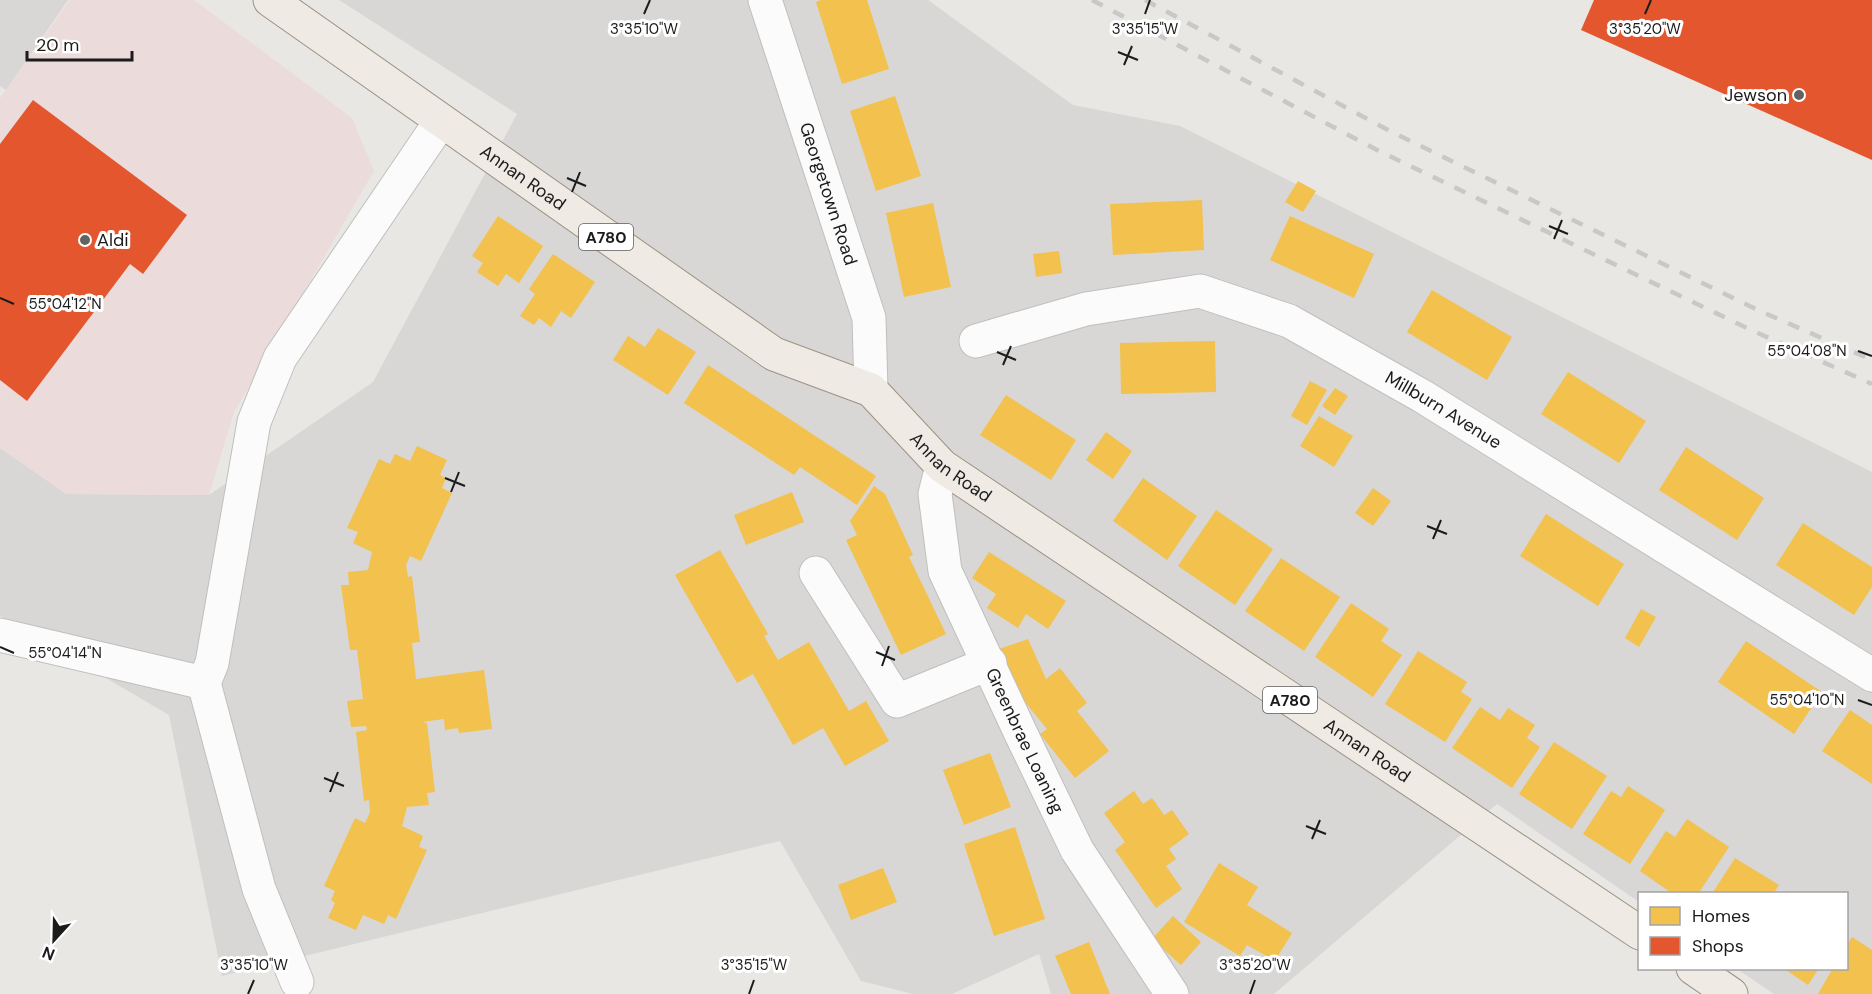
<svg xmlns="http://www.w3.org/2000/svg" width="1872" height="994" viewBox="0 0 1872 994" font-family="'DM Sans',sans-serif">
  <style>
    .residential { fill: #d8d7d5 }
    .commercial { fill: #ebdbdb }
    .homes { fill: #f2c14e }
    .shops { fill: #e4572e }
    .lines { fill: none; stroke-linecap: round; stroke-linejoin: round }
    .minor-casing { stroke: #c0bfbe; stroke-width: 35 }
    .tertiary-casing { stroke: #c0bfbe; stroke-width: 35 }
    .primary-casing { stroke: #9d9283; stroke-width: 35 }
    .minor { stroke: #fcfbfb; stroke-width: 33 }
    .tertiary { stroke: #fcfbfb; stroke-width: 33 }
    .primary { stroke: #efeae4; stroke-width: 33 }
    .rail { stroke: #c9c8c8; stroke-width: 4.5; stroke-dasharray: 12 12; stroke-linecap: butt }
    .ticks { fill: none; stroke: #1b1b1b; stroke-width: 2 }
    .poi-dot { fill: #636261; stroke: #fff; stroke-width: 2 }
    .labels { text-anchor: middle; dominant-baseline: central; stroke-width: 6; stroke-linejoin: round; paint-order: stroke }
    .shield { fill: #fff; stroke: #5f5f5f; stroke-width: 1.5 }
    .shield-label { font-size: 16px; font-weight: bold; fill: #1b1b1b }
    .poi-label { font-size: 18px; fill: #1b1b1b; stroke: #fff; text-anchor: end }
    .street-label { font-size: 18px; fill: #1b1b1b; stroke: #fff }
    .ticks-label { font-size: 15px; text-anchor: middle; fill: #1b1b1b; stroke: #fff; stroke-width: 6; stroke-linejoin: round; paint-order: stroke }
  </style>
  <rect width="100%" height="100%" fill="#e9e7e4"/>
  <g class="residential">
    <path d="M 0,0 L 68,0 L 6,90 L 0,86 Z"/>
    <path d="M 339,0 L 928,0 L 1073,105 L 1180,126 L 1872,472 L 1872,994 L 1774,994 L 1737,969 L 1846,968 L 1846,894 L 1640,894 L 1639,902 L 1497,804 L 1274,994 L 1051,994 L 1039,954 L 952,994 L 913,994 L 861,981 L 780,841 L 222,976 L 169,715 L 0,616 L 0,448 L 67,494 L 209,495 L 373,382 L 517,114 Z"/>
  </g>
  <path class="commercial" d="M 70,0 L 194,0 L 352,118 L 374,171 L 234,412 L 209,495 L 66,494 L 0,448 L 0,98 Z"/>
  <g class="homes">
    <path d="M 821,0 L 867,0 L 889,69 L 842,84 L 816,2 Z"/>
    <path d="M 895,96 L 921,176 L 876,191 L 850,111 Z"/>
    <path d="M 1298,181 L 1316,191 L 1303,212 L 1285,202 Z"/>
    <path d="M 1202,200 L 1204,250 L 1113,255 L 1110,204 Z"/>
    <path d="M 933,203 L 951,287 L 904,297 L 886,213 Z"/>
    <path d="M 498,216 L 543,246 L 519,283 L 506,274 L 498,286 L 477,272 L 483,263 L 472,256 Z"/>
    <path d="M 1290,216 L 1374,254 L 1354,298 L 1270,260 Z"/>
    <path d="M 1059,251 L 1062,273 L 1036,277 L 1033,254 Z"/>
    <path d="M 553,254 L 595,282 L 571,318 L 561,311 L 551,327 L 539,318 L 534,325 L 520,316 L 535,294 L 529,289 Z"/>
    <path d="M 1432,290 L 1512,337 L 1487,380 L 1407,332 Z"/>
    <path d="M 658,328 L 696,352 L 668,395 L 613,360 L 628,336 L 645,347 Z"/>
    <path d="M 1215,341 L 1216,392 L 1121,394 L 1120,343 Z"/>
    <path d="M 708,365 L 876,476 L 857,505 L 800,467 L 794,475 L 684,403 Z"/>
    <path d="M 1568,372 L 1646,421 L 1619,463 L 1541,414 Z"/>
    <path d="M 1310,381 L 1327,390 L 1307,425 L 1291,416 Z"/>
    <path d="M 1335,388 L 1348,396 L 1335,415 L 1322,406 Z"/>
    <path d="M 1006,395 L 1076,440 L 1051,480 L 980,435 Z"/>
    <path d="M 1319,416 L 1353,436 L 1334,467 L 1300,446 Z"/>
    <path d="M 1106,432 L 1132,451 L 1113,479 L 1086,460 Z"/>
    <path d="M 417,446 L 447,460 L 440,475 L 446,478 L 442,488 L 452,493 L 421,561 L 410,556 L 406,565 L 408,577 L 412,576 L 420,642 L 412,643 L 416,679 L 484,670 L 492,729 L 459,733 L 458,728 L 445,730 L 444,719 L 422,722 L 427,723 L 435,792 L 427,793 L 429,805 L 407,807 L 402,826 L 423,836 L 419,847 L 427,850 L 396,919 L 388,915 L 384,924 L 363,915 L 356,930 L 328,918 L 335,903 L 331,900 L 335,891 L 324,886 L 355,818 L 365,823 L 370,812 L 369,800 L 364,801 L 356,732 L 367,730 L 366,726 L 351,727 L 347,701 L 363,699 L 357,650 L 350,650 L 341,585 L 349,585 L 348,572 L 368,570 L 372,552 L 353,543 L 358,532 L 347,528 L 379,459 L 390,464 L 395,454 L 410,461 Z"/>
    <path d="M 1686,447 L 1764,498 L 1737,540 L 1659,490 Z"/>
    <path d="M 1143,478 L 1197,516 L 1167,560 L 1113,521 Z"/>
    <path d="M 874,486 L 885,494 L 913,555 L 909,557 L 946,634 L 901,655 L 846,540 L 857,535 L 850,521 Z"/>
    <path d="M 1373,488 L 1391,501 L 1373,526 L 1355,513 Z"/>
    <path d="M 792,492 L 804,522 L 746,545 L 734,515 Z"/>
    <path d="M 1216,510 L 1273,549 L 1235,605 L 1178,566 Z"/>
    <path d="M 1546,514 L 1624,564 L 1598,606 L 1520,556 Z"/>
    <path d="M 1803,523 L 1872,567 L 1872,587 L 1854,615 L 1776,565 Z"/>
    <path d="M 720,550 L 768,634 L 764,636 L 778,660 L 809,642 L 849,711 L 866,701 L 889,741 L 845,766 L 823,728 L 793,745 L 753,674 L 737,683 L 675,575 Z"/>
    <path d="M 989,552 L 1066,601 L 1048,629 L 1026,614 L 1018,628 L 987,608 L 996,594 L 972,578 Z"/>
    <path d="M 1281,558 L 1340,597 L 1304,651 L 1245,611 Z"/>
    <path d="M 1351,603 L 1389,629 L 1381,641 L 1402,655 L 1373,697 L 1315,657 Z"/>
    <path d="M 1641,609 L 1656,617 L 1639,647 L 1625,638 Z"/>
    <path d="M 1028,639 L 1046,679 L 1060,668 L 1087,703 L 1077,711 L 1109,751 L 1075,778 L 1040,734 L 1047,729 L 1025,702 L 996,650 Z"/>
    <path d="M 1746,641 L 1822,692 L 1794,734 L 1718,682 Z"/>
    <path d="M 1418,651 L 1467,682 L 1461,692 L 1472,699 L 1445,742 L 1385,704 Z"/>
    <path d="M 1480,707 L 1500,720 L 1508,708 L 1535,725 L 1527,738 L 1540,747 L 1512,788 L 1452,748 Z"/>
    <path d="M 1850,710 L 1872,725 L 1872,784 L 1822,751 Z"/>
    <path d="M 1554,742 L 1607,776 L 1572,829 L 1519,794 Z"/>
    <path d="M 990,753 L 1011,807 L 964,825 L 943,770 Z"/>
    <path d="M 1628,786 L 1665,810 L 1630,864 L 1583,834 L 1611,791 L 1621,797 Z"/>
    <path d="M 1134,791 L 1143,804 L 1152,798 L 1164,815 L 1172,810 L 1189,834 L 1169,849 L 1176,859 L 1166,866 L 1182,889 L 1156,908 L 1115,850 L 1125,842 L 1104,813 Z"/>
    <path d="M 1687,819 L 1729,847 L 1698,894 L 1673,894 L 1640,871 L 1666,831 L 1675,837 Z"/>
    <path d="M 1015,827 L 1045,919 L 994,936 L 964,844 Z"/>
    <path d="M 1735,858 L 1779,885 L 1773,894 L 1712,894 Z"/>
    <path d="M 1219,863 L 1258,887 L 1247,905 L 1292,933 L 1275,961 L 1247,945 L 1240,956 L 1184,922 Z"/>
    <path d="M 883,868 L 897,902 L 851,920 L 838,885 Z"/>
    <path d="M 1173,916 L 1201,942 L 1181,965 L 1152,939 Z"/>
    <path d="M 1852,937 L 1872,950 L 1872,994 L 1818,994 L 1833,968 L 1846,968 L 1846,946 Z"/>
    <path d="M 1089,942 L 1110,994 L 1071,994 L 1055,956 Z"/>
    <path d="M 1783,968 L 1819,968 L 1808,985 Z"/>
  </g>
  <g class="shops">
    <path d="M 1594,0 L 1872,0 L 1872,160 L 1581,30 Z"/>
    <path d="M 33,100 L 187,215 L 143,274 L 130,264 L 27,401 L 0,380 L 0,144 Z"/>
  </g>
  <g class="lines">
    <defs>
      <g id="minor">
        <path id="s1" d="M 976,341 L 1086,309 L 1200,291 L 1289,321 L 1422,396 L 1872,675"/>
        <path id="s2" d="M 942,466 L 935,494 L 945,571 L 1022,736 L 1077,850 L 1172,994"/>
        <path d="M 816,573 L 897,701 L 990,663"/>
        <path d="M 0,635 L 204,683"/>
        <path d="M 297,982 L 259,889 L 204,683 L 212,663 L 254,422 L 280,358 L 441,121"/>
      </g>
      <g id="tertiary">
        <path id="s3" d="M 765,0 L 869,318 L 871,390"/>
      </g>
      <g id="primary">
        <path id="s4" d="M 270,0 L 774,354 L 871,390 L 942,466 L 1640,933"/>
        <path d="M 1693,968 L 1731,994"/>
      </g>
    </defs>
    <use href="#minor" class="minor-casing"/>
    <use href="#tertiary" class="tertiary-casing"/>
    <use href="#primary" class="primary-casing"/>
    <use href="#minor" class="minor"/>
    <use href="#tertiary" class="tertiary"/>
    <use href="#primary" class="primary"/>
    <g class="rail">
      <path d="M 1092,0 L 1377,150 L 1749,329 L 1872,384"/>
      <path d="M 1145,0 L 1388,130 L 1760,311 L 1872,360"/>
    </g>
  </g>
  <path class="ticks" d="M 644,14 L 650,0M 1145,14 L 1150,0M 1645,14 L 1651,0M 1118,52 L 1138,60M 1124,65 L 1132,46M 567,178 L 586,186M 572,192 L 580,172M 1549,226 L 1568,234M 1554,239 L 1562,220M 0,298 L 14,304M 1858,351 L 1872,356M 997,352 L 1016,360M 1003,365 L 1011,346M 445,478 L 465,486M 451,492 L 459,472M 1427,526 L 1447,534M 1433,539 L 1441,520M 0,647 L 14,653M 876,652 L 895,660M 882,666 L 889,646M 1858,700 L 1872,705M 324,778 L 344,786M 330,792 L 338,772M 1306,826 L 1326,834M 1312,839 L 1320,820M 248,994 L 254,980M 749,994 L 754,980M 1250,994 L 1255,980"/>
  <g class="poi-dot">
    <circle cx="1799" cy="95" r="6"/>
    <circle cx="85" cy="240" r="6"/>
  </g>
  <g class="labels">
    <g class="shield">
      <rect x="579" y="224" width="54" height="26" rx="4.5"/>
      <rect x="1263" y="687" width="54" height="26" rx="4.5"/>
    </g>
    <g class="shield-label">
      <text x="606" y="237">A780</text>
      <text x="1290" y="700">A780</text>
    </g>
    <g class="poi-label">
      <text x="1787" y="95">Jewson</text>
      <text x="97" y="240" text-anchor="start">Aldi</text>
    </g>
    <g class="street-label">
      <text stroke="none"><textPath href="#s4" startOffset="309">Annan Road</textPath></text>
      <text stroke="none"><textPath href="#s3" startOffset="204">Georgetown Road</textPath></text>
      <text stroke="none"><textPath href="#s1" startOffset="502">Millburn Avenue</textPath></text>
      <text stroke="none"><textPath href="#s4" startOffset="831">Annan Road</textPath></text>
      <text stroke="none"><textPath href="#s2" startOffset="294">Greenbrae Loaning</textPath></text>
      <text stroke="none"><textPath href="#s4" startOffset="1335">Annan Road</textPath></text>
    </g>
  </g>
  <g class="ticks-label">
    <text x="644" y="34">3°35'10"W</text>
    <text x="1645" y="34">3°35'20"W</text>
    <text x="1145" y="34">3°35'15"W</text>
    <text x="65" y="309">55°04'12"N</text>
    <text x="1807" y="356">55°04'08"N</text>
    <text x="65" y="658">55°04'14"N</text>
    <text x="1807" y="705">55°04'10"N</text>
    <text x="254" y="970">3°35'10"W</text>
    <text x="754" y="970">3°35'15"W</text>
    <text x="1255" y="970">3°35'20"W</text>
  </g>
  <rect x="1638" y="892" width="210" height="78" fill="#ffffff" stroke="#a4a4a4" stroke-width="1.5"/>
  <rect x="1650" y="907" width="30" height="18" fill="#f2c14e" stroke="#a4a4a4" stroke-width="1.5"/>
  <text x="1692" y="922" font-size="18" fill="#1b1b1b">Homes</text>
  <rect x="1650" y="937" width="30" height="18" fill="#e4572e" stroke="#a4a4a4" stroke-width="1.5"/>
  <text x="1692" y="952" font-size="18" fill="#1b1b1b">Shops</text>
  <g transform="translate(54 940) rotate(202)" stroke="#ffffff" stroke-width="4.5" paint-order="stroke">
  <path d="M0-4.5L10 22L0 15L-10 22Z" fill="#1b1b1b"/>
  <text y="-9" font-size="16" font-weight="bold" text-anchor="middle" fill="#1b1b1b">N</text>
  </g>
  <path d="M27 51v9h105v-9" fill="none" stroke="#1b1b1b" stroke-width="3"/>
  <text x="36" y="51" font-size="18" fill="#1b1b1b" stroke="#ffffff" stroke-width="4.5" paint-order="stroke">20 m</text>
</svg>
